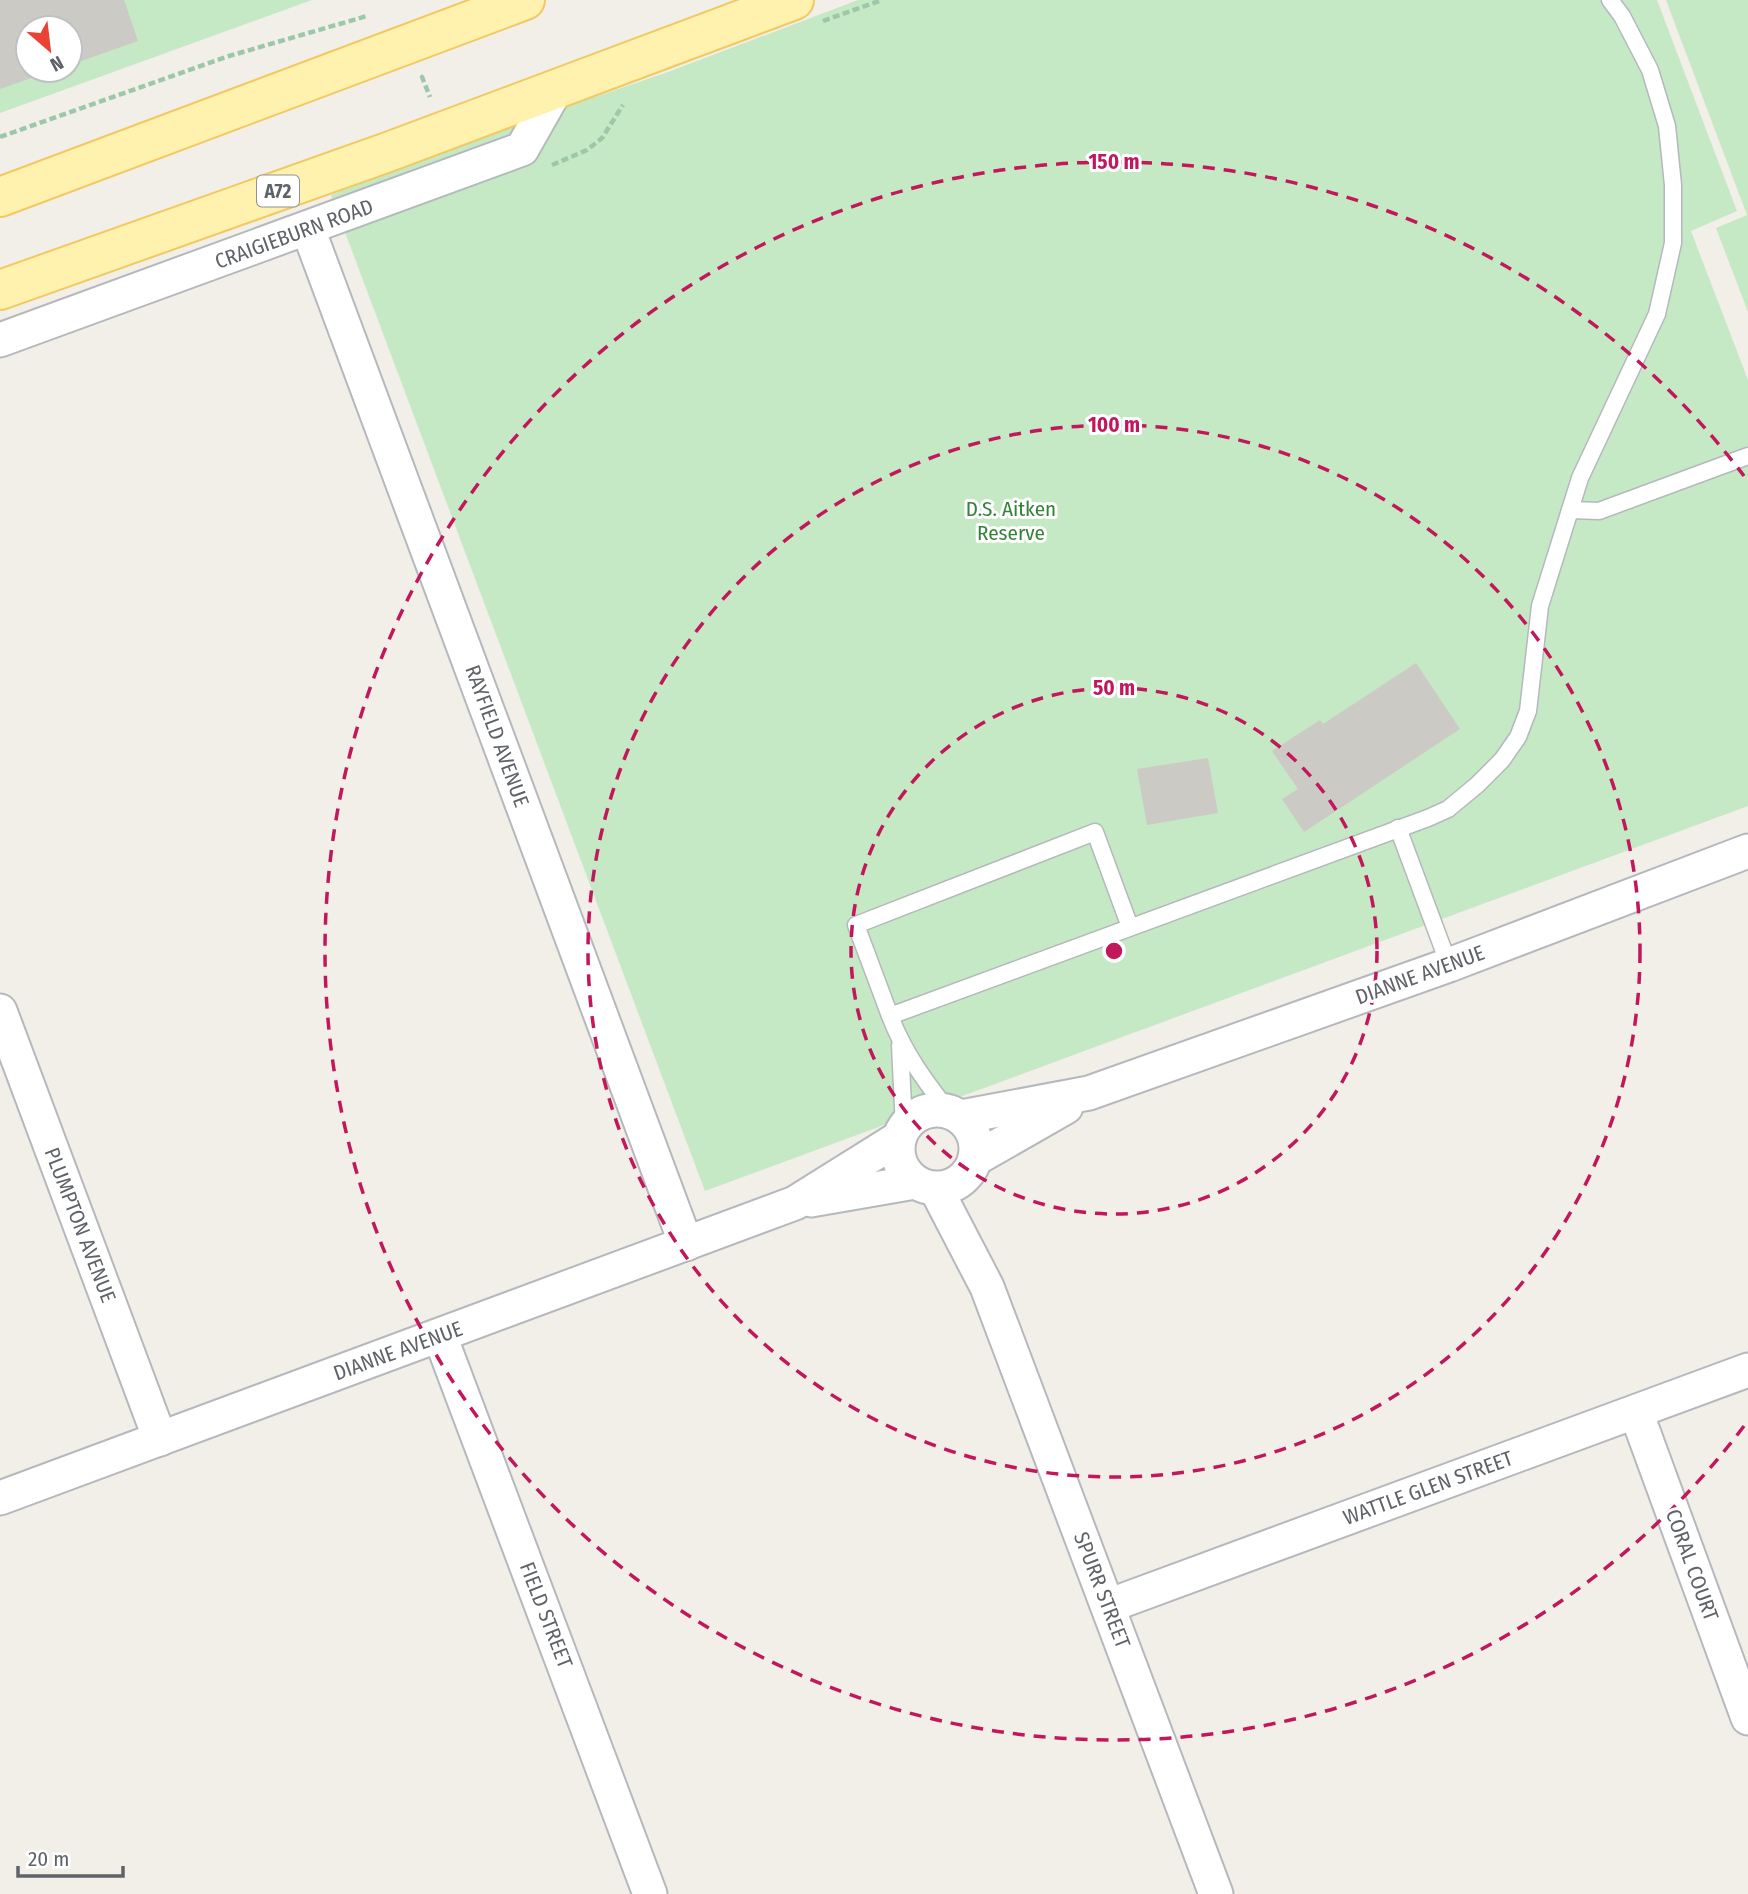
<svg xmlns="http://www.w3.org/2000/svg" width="1748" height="1894" viewBox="0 0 1748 1894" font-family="'Fira Sans Condensed',sans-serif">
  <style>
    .green { fill: #c5e8c5; fill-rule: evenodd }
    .building { fill: #cccac5 }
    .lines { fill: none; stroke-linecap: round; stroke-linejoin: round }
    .lane-casing { stroke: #b5b8bc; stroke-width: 19 }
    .street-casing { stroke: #b5b8bc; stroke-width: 37 }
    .primary-casing { stroke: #f2c960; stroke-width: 42 }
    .path { stroke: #9cc7a9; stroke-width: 4.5; stroke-dasharray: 7 3.5; stroke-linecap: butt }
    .lane { stroke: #fff; stroke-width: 16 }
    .street { stroke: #fff; stroke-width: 33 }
    .primary { stroke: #fff2af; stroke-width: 38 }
    .ring { fill: none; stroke: #c2185b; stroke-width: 3.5; stroke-dasharray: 12 9 }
    .labels { text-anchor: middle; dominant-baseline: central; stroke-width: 6; stroke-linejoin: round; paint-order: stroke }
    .shield { fill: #fff; stroke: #8f9295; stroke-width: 2 }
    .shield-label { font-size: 19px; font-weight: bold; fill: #5f6368 }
    .street-label { font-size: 21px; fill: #5f6368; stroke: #fff }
    .park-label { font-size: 21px; fill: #348238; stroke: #fff }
    .centre { fill: #c2185b; stroke: #fff; stroke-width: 3.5 }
    .ring-label { font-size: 21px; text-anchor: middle; font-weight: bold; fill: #c2185b; stroke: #fff; stroke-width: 6; stroke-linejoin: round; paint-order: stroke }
  </style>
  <rect width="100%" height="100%" fill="#f1efe8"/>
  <g class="green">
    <path d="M 0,0 L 312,0 L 0,113 ZM 28,28 L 70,28 L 70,70 L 28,70 Z"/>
    <path d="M 858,0 L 1657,0 L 1737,211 L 1691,231 L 1748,380 L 1748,806 L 705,1191 L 331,195 L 449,147 L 668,72 Z"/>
    <path d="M 1666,0 L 1748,0 L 1748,312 L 1716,228 L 1747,215 Z"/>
  </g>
  <g class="building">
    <path d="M 0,0 L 124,0 L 138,41 L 70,65 L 70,28 L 28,28 L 28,70 L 54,70 L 0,89 Z"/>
    <path d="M 1416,663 L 1460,729 L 1304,832 L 1282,799 L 1298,789 L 1272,751 L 1320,720 L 1323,724 Z"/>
    <path d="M 1208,758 L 1218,813 L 1147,825 L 1137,769 Z"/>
  </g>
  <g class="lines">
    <defs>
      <g id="lane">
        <path d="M 1570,510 L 1599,511 L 1748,456"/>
        <path d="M 1398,828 L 1449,965"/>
        <path d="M 1130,927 L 1095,832 L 856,925 L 890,1016 L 1428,818 L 1448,809 L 1477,785 L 1502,760 L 1518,737 L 1528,711 L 1540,606 L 1580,478 L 1657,314 L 1673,243 L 1673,185 L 1667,126 L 1650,70 L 1622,16 L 1610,0"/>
        <path d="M 890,1016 C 904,1053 925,1081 949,1112"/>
        <path d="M 900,1045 L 904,1127"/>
      </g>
      <g id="street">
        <path d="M 308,229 L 686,1244"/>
        <path d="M 0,340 L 522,149 L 556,89"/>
        <path d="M 0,1011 L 160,1439"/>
        <circle cx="937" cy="1149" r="39"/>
        <path d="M 961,1117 L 1089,1093 L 1449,965 L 1748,851"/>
        <path d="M 975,1159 L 1066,1107"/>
        <path d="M 936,1189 L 987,1287 L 1216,1894"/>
        <path d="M 811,1200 L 915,1182"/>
        <path d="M 440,1336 L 650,1894"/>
        <path d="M 1636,1412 L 1748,1718"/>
        <path d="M 0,1498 L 795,1203 L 899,1138"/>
        <path d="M 1108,1606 L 1748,1370"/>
      </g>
      <g id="primary">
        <path d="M 0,197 L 525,0"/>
        <path d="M 0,290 L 388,152 L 794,0"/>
      </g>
    </defs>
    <use href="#lane" class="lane-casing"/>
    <use href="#street" class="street-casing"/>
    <use href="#primary" class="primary-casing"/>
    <g class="path">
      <path d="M 823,21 L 882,0"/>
      <path d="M 421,78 L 422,77 L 430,97"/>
      <path d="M 0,137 L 229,56 L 367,16"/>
      <path d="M 552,165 L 587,150 L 602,138 L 623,105"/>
    </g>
    <use href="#lane" class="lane"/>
    <use href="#street" class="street"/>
    <use href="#primary" class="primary"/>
  </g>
  <g class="ring">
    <circle cx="1114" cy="951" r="263"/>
    <circle cx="1114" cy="951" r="526"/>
    <path d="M1744 1426A789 789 0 1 1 1744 476"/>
  </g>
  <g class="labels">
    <rect class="shield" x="257" y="175.5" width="42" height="31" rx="5"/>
    <g class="shield-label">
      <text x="278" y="191">A72</text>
    </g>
    <g class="street-label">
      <text transform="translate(294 234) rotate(-20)">CRAIGIEBURN ROAD</text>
      <text transform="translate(497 736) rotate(70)">RAYFIELD AVENUE</text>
      <text transform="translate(1420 975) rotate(-20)">DIANNE AVENUE</text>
      <text transform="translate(80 1225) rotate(69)">PLUMPTON AVENUE</text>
      <text transform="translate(398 1351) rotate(-20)">DIANNE AVENUE</text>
      <text transform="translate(1428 1488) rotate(-20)">WATTLE GLEN STREET</text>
      <text transform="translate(1692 1565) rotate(70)">CORAL COURT</text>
      <text transform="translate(1102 1590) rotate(69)">SPURR STREET</text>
      <text transform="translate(546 1615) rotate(69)">FIELD STREET</text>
    </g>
    <g class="park-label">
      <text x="1011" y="509">D.S. Aitken<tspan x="1011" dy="24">Reserve</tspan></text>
    </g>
  </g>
  <circle cx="1114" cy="951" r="10" class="centre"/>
  <g class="ring-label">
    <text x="1114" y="169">150 m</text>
    <text x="1114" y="432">100 m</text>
    <text x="1114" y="695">50 m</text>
  </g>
  <g transform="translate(49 49) rotate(152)"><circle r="33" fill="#ffffff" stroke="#bfc1c3" stroke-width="2"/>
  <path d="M0-5L12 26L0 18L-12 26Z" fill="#ea4335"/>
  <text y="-10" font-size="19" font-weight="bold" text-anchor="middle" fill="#5f6368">N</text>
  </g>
  <path d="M18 1866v10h105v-10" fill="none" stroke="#5f6368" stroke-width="3.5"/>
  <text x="28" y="1866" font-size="21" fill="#5f6368" stroke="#ffffff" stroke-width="5" paint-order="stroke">20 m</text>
</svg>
